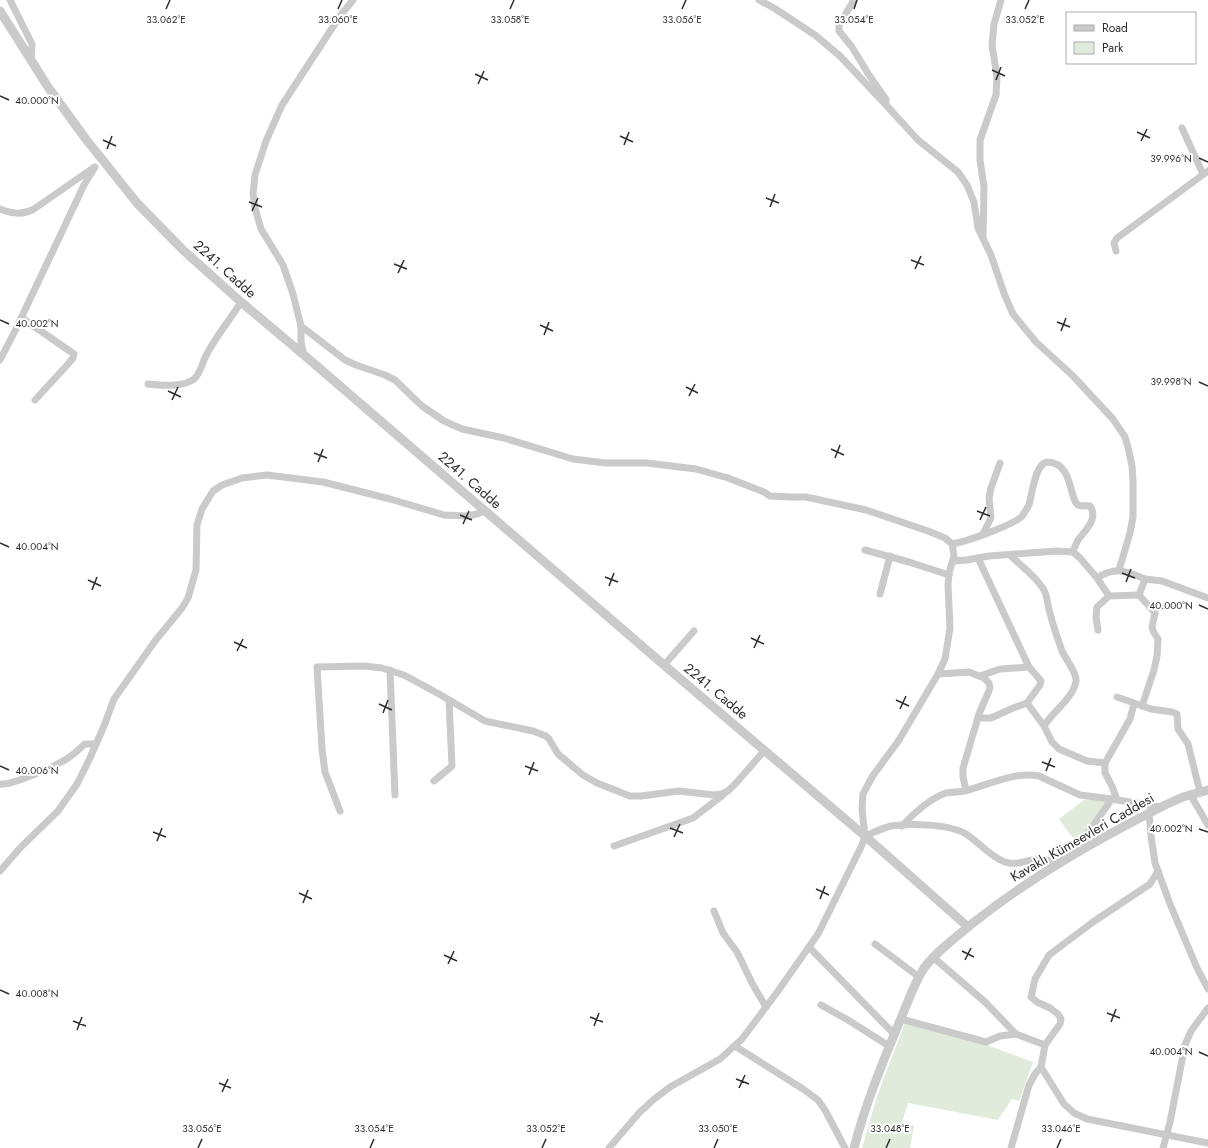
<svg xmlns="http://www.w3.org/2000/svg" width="1208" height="1148" viewBox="0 0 1208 1148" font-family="Jost,sans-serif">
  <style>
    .green { fill: #e1ebdb }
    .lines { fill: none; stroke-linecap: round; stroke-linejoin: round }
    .minor { stroke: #cacaca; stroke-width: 7 }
    .tertiary { stroke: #cacaca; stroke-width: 9 }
    .ticks { fill: none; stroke: #2d2d2d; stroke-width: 1.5 }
    .labels { text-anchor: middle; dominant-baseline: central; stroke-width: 4; stroke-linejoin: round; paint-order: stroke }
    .street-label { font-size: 14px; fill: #2d2d2d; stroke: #fff }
    .ticks-label { font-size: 10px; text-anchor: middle; fill: #2d2d2d; stroke: #fff; stroke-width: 4; stroke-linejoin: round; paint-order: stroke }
  </style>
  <rect width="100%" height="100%" fill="#fff"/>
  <g class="green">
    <path d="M 1097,799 L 1107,802 L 1091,826 L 1075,841 L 1059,819 L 1084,800 Z"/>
    <path d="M 905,1023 L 987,1045 L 1033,1062 L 1019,1101 L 1012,1099 L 998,1120 L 908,1103 L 902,1123 L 914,1126 L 910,1148 L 862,1148 L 877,1096 Z"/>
  </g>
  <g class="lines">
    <g class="minor">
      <path d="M 10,0 L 32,44 L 31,60"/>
      <path d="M 759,0 L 774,8 L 815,35 L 840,56 L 886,105 L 918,140 L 958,172 L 967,185 L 974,202 L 978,228 L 991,255 L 1005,296 L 1013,314 L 1036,342 L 1073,376 L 1113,419 L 1125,437 L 1128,447 L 1132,466 L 1133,480 L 1133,517 L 1130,533 L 1119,570"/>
      <path d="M 854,0 L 839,25 L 839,31 L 852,47 L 869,75 L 883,95 L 886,99 L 886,103"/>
      <path d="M 1182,128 L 1203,174"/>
      <path d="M 0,209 C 12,214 22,215 34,209 L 93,168"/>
      <path d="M 983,238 L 984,187 L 980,160 L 980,140 L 996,95 L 997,77 L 992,45 L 994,24 L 1001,0"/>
      <path d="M 1116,251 L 1114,243 L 1117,238 L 1208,171"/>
      <path d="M 22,318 L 74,354 L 73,358 L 68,364 L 35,400"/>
      <path d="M 301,326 L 345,360 L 356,365 L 385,375 L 395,380 L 422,406 L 444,421 L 462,429 L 504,438 L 573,459 L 606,463 L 647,463 L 696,469 L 728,478 L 764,492 L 770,496 L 790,497 L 806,497 L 866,510 L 928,531 L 945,538 L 952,544 L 954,556 L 949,573 L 948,585 L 950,628 L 945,659 L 938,674 L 899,740 L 872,777 L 863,794 L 862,809 L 865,836 L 862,845 L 818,934 L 778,991 L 742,1039 L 720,1059 L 670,1087 L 653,1100 L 639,1113 L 609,1148"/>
      <path d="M 304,355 L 301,342 L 301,326 L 293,294 L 283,265 L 261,229 L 255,208 L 253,194 L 255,175 L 266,141 L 282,105 L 340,16 L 353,0"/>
      <path d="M 0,360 L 15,331 L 84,185 L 95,167"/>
      <path d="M 148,384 C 162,385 182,388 194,379 C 199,375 202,366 204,360 C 213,339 229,322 241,302"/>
      <path d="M 983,534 L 991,518 L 989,498 L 991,488 L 1000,463"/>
      <path d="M 952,544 C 965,542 1017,524 1023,515 C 1025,512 1027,508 1029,505 C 1032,495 1035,462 1048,462 C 1073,463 1069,499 1078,505 C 1081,507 1086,505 1090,506 C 1099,519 1085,530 1078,540 C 1076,544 1074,548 1073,552"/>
      <path d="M 865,550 L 909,562 L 949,575"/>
      <path d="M 1010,555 C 1020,565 1034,575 1042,587 C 1048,594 1047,605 1050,613 C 1053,626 1058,639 1062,651 C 1066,660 1077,673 1076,681 C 1073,699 1053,711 1044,726"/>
      <path d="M 978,558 L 1029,667 L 1041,681 L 1040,685 L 1027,703"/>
      <path d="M 953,561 L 967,560 L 989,556 L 1056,551 L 1073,552 L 1080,558 L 1097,578 L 1109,596 L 1139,595"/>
      <path d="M 1097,578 C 1116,566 1126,571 1145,579"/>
      <path d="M 880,594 L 890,556"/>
      <path d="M 1098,630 L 1096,617 L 1097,607 L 1109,596"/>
      <path d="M 664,665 L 694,631"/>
      <path d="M 390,670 L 395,795"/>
      <path d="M 938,674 L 969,672 L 984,678 L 989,683 L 990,688 L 988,693 L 979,714 L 963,768 L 963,777 L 966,790"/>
      <path d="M 980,676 L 1000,669 L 1029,667"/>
      <path d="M 1117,697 L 1151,709 L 1172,712 L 1177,714 L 1178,729 L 1188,744 L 1200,792"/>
      <path d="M 1142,706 L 1154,670 L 1157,656 L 1158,639 L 1153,631 L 1152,627 L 1155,613 L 1139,595 L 1145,579 L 1162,581 L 1208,598"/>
      <path d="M 978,718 L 991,718 L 1013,708 L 1027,703 L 1044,726 L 1052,742 L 1059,749 L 1087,761 L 1105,763"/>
      <path d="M 434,781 L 452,766 L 449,700"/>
      <path d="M 0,784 C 10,786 53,767 63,761 C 71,757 78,750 85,744 L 96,744"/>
      <path d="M 1190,794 L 1208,825"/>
      <path d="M 1117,800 L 1112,786 L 1105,773 L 1105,763 L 1130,719 L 1134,704"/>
      <path d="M 340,811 L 325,772 L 322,749 L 317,667 L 364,666 L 382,668 L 404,675 L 439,694 L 485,721 L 533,731 L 546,736 L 549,739 L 558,754 L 583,775 L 597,783 L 630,796 L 641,796 L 679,791 L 714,795 L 722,794 L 728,791 L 737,782 L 764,751"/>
      <path d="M 1149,812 L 1151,836 L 1155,863 L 1170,904 L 1197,968 L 1208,989"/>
      <path d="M 902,826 C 914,813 929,799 946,793 C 952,792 959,792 965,791 C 988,785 1015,771 1039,776 L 1080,795 L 1112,799"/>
      <path d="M 865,836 C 873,833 882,828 891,826 C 909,823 950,824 966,834 C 979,842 990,857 1005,862 C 1018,866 1026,860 1038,859 C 1046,859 1052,861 1059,863"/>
      <path d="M 614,846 L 693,818 L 723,795"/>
      <path d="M 1066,859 L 1071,850 L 1090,830 L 1112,799 L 1160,807"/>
      <path d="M 0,871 L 21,847 L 58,811 L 77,784 L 89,760 L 104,726 L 114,699 L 155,641 L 182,608 L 188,598 L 196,570 L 197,525 L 202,509 L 213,491 L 222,485 L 242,478 L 267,475 L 323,482 L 390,499 L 444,515 L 468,516 L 477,514 L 485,511"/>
      <path d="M 714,911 L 723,933 L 737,952 L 753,985 L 766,1007"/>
      <path d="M 875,944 L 919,977"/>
      <path d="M 809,947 L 894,1034"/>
      <path d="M 934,958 L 985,1002 L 1016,1034 L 1045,1045"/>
      <path d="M 821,1005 L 848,1020 L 889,1046"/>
      <path d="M 901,1019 L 986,1042 L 1000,1036 L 1016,1034"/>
      <path d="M 735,1046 L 803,1089 L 818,1100 L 825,1110 L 845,1148"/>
      <path d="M 1041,1067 L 1064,1104 L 1074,1113 L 1087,1119 L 1208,1143"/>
      <path d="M 1011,1148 L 1029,1085 L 1035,1074 L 1041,1067 L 1045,1045 L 1060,1024 L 1061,1019 L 1058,1014 L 1050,1008 L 1037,1002 L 1031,997 L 1035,979 L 1049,955 L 1093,922 L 1150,884 L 1158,871"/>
      <path d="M 1163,1148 L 1170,1122 L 1185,1045 L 1191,1031 L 1208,1008"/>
    </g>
    <g class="tertiary">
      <path d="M 0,11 L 48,87 L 85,138 L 137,203 L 183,250 L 241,302 L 304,355 L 664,665 L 865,836 L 968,927"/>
      <path d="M 854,1148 C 865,1105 882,1064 899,1023 C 907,1005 913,985 924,968 C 937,951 956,937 973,923 C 1032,876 1098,839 1165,805 L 1183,797 L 1208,790"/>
    </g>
  </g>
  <path class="ticks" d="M 166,9 L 170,0M 338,9 L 342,0M 510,9 L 514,0M 682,9 L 686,0M 854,9 L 857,0M 1025,9 L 1029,0M 992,70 L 1005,76M 475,74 L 488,80M 996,80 L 1001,67M 478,84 L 484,71M 0,96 L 9,100M 1137,132 L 1150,138M 620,136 L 633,142M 103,140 L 116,146M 1141,141 L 1147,129M 624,145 L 629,132M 107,149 L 112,136M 1199,158 L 1208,162M 766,198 L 779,203M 249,202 L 262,207M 770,207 L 775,194M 252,211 L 258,198M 911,260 L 924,265M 394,264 L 407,269M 915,269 L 921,256M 398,273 L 404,260M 0,320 L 9,324M 1057,322 L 1070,327M 540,325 L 553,331M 1061,331 L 1066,318M 544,335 L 549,322M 1199,382 L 1208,386M 686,387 L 698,393M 168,391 L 181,397M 689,396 L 695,384M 172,400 L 178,387M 831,449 L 844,455M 314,453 L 327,458M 835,458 L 840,445M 318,462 L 323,449M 977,511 L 990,516M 460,515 L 472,520M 980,520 L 986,507M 463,524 L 469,511M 0,543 L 9,547M 1122,573 L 1135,578M 605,577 L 618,582M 88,580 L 101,586M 1126,582 L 1131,569M 609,586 L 614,573M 92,590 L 97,577M 1199,605 L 1208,609M 751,638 L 764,644M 234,642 L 247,648M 754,648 L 760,635M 237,651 L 243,639M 896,700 L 909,706M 379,704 L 392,710M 900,709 L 906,696M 383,713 L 388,700M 1042,762 L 1055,767M 0,766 L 9,770M 525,766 L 538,771M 1046,771 L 1051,758M 529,775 L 534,762M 670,828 L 683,833M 1199,829 L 1208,832M 153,832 L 166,837M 674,837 L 680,824M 157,841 L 162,828M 816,889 L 829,895M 299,893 L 312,899M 820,899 L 825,886M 303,903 L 308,890M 962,951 L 974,957M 444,955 L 457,961M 965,960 L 971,948M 448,964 L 454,951M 0,990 L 9,994M 1107,1013 L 1120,1018M 590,1017 L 603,1022M 73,1021 L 86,1026M 1111,1022 L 1116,1009M 594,1026 L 599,1013M 77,1030 L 82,1017M 1199,1052 L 1208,1056M 736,1079 L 749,1084M 219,1083 L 231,1088M 739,1088 L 745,1075M 222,1092 L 228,1079M 198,1148 L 202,1139M 370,1148 L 374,1139M 542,1148 L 546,1139M 714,1148 L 718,1139M 886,1148 L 890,1139M 1057,1148 L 1061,1139"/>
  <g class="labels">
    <g class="street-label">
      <text transform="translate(225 269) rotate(42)">2241. Cadde</text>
      <text transform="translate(470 480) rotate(41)">2241. Cadde</text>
      <text transform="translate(716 691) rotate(40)">2241. Cadde</text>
      <text transform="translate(1082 837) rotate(-30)">Kavaklı Kümeevleri Caddesi</text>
    </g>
  </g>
  <g class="ticks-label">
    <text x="510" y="23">33.058°E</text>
    <text x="682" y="23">33.056°E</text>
    <text x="854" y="23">33.054°E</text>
    <text x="166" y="23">33.062°E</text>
    <text x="338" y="23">33.060°E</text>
    <text x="1025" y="23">33.052°E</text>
    <text x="37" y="104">40.000°N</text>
    <text x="1171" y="162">39.996°N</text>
    <text x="37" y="327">40.002°N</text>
    <text x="1171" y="385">39.998°N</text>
    <text x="37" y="550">40.004°N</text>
    <text x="1171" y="609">40.000°N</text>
    <text x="37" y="774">40.006°N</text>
    <text x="1171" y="832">40.002°N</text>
    <text x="37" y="997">40.008°N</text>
    <text x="1171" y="1055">40.004°N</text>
    <text x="202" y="1132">33.056°E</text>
    <text x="374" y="1132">33.054°E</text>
    <text x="546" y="1132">33.052°E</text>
    <text x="718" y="1132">33.050°E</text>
    <text x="890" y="1132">33.048°E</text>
    <text x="1061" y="1132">33.046°E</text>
  </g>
  <rect x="1066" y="12" width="130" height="52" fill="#ffffff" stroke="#ababab"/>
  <rect x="1074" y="25" width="20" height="6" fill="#cacaca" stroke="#ababab"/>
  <text x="1102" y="32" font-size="12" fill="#2d2d2d">Road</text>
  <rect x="1074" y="42" width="20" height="12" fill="#e1ebdb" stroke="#ababab"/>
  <text x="1102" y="52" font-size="12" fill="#2d2d2d">Park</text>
</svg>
